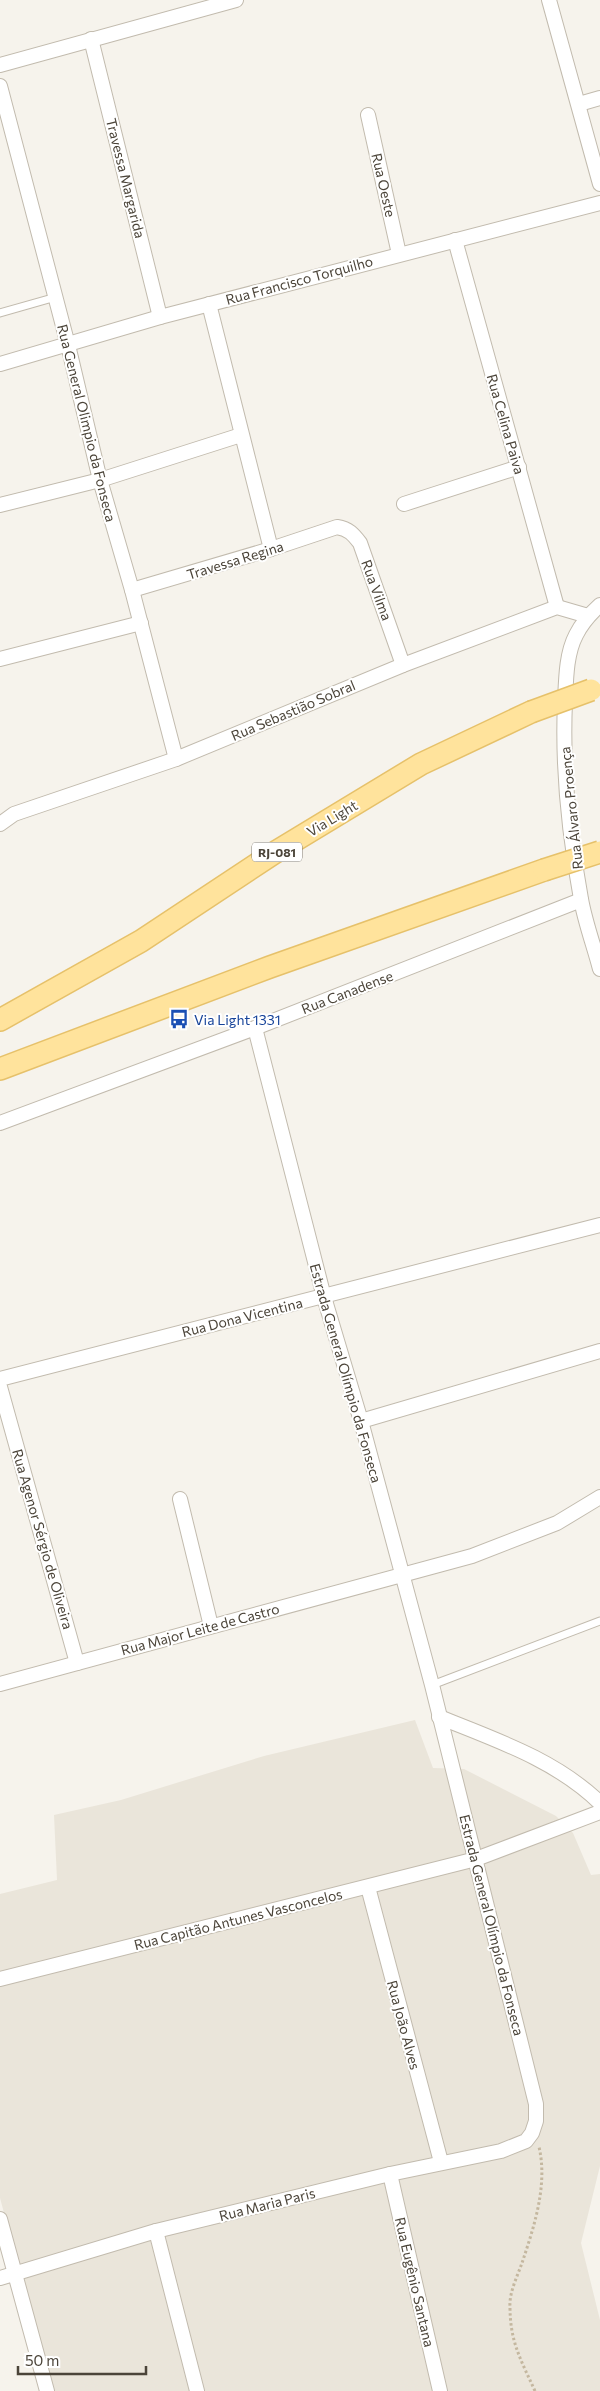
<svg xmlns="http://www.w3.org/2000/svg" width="600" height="2391" viewBox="0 0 600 2391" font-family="Commissioner,sans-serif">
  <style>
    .residential { fill: #eae5da }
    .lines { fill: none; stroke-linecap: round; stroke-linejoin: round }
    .lane-casing { stroke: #c2bbae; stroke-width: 9 }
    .street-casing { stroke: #c2bbae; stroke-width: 16 }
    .primary-casing { stroke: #e6c16a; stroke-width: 24 }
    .path { stroke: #c4b79f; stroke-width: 3; stroke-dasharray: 2.5 2.5; stroke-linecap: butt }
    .lane { stroke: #fff; stroke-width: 7 }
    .street { stroke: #fff; stroke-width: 14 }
    .primary { stroke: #ffe39c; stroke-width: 21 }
    .primary-bridge-casing { stroke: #e6c16a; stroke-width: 24; stroke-linecap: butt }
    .primary-bridge { stroke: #ffe39c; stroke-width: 21 }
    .labels { text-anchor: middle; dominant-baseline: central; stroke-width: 4; stroke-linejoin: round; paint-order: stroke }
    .shield { fill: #fff; stroke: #817c74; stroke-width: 1 }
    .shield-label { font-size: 12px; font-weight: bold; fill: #4b4439 }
    .street-label { font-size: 14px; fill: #4b4439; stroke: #fff }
    .transit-label { font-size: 14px; fill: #164399; stroke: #fff; text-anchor: start }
  </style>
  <rect width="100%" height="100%" fill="#f6f3ec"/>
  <path class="residential" d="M 415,1720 L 433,1768 L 464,1769 L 556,1816 L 573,1833 L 591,1875 L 600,1874 L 600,2166 L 581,2243 L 600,2320 L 600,2391 L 52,2391 L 0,2198 L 0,1894 L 57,1880 L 54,1815 L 121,1800 L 264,1756 Z"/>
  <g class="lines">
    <defs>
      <g id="lane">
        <path d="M 0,313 L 56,297"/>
        <path d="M 432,1685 L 600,1621"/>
      </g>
      <g id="street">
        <path d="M 549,0 L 600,184"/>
        <path d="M 91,39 L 160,317"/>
        <path d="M 0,65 L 236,0"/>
        <path d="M 0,86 L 68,345 L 100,480 L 132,590 L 176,759"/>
        <path d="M 579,104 L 600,98"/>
        <path d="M 368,115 L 399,254"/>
        <path d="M 455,240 L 557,607"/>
        <path d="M 209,304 L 271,549"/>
        <path d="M 0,364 L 160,317 L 600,203"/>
        <path d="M 404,504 L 519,467"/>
        <path d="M 0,505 L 100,480 L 241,435"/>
        <path d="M 132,590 L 271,549 L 337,527 C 349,529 353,534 360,543 L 403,665"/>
        <path d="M 600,605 C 590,614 582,623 576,635 C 566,654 566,680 565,702 C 562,768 569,834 581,899 C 585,922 594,946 600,969"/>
        <path d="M 0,659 L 141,623"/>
        <path d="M 0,824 L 14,814 L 176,759 L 403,665 L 557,607 L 588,616"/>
        <path d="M 0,1123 L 255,1028 L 581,900"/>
        <path d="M 0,1379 L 600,1225"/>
        <path d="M 0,1387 L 77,1663"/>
        <path d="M 361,1421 L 600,1351"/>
        <path d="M 180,1499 L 211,1626"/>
        <path d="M 0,1684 L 472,1556 L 557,1523 L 600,1497"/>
        <path d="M 439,1717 C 496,1740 556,1760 600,1803"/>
        <path d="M 368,1887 L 441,2162"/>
        <path d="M 0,1979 L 476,1859 L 600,1812"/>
        <path d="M 390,2174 L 440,2391"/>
        <path d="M 0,2219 L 47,2391"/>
        <path d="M 156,2231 L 197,2391"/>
        <path d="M 0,2278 L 156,2231 L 390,2174 L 501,2151 L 526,2141 L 532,2133 L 536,2121 L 536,2104 L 432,1685 L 361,1421 L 324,1297 L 255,1028"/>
      </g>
      <g id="primary">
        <path d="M 0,1020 L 141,941 L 274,853 L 421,764 L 531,712"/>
        <path d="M 0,1069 L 270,967 L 544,870"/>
      </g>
    </defs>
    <use href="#lane" class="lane-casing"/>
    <use href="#street" class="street-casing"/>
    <use href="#primary" class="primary-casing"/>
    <path class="path" d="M 535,2391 C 521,2360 510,2342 510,2307 C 509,2293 517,2277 522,2263 C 534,2227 548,2185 539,2147"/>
    <use href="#lane" class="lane"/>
    <use href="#street" class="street"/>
    <use href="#primary" class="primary"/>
    <defs>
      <g id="primary-bridge">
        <path d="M 531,712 L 591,690"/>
        <path d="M 544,870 L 600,852"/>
      </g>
    </defs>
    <use href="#primary-bridge" class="primary-bridge-casing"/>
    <use href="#primary-bridge" class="primary-bridge"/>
  </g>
  <defs>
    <symbol id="bus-bare" viewBox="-9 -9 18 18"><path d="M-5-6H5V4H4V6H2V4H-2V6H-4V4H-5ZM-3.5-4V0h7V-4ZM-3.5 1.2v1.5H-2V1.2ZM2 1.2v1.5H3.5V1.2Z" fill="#1a4fb4" stroke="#fff" stroke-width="2.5" paint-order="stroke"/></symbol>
  </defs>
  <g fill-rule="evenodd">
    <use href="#bus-bare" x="165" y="1005" width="28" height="28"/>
  </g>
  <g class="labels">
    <rect class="shield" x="252" y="842.5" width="50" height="19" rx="4"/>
    <g class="shield-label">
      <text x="277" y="852">RJ-081</text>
    </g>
    <g class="street-label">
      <text transform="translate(126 178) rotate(76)">Travessa Margarida</text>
      <text transform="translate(384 185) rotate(77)">Rua Oeste</text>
      <text transform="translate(299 280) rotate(-15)">Rua Francisco Torquilho</text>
      <text transform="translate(87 423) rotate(76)">Rua General Olimpio da Fonseca</text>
      <text transform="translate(506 424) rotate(74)">Rua Celina Paiva</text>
      <text transform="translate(235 560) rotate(-17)">Travessa Regina</text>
      <text transform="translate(377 590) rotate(70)">Rua Vilma</text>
      <text transform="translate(293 710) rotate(-23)">Rua Sebastião Sobral</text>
      <text transform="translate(571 808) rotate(-96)">Rua Álvaro Proença</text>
      <text transform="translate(332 818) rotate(-31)">Via Light</text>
      <text transform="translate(347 992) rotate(-21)">Rua Canadense</text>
      <text transform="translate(242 1317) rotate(-14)">Rua Dona Vicentina</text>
      <text transform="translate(346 1373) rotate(74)">Estrada General Olímpio da Fonseca</text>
      <text transform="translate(43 1539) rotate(74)">Rua Agenor Sérgio de Oliveira</text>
      <text transform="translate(200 1629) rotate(-15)">Rua Major Leite de Castro</text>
      <text transform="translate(238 1919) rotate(-14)">Rua Capitão Antunes Vasconcelos</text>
      <text transform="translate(492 1925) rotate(76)">Estrada General Olímpio da Fonseca</text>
      <text transform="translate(404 2025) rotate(75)">Rua João Alves</text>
      <text transform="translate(267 2204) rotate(-14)">Rua Maria Paris</text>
      <text transform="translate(415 2282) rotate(77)">Rua Eugênio Santana</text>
    </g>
    <g class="transit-label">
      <text x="194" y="1019">Via Light 1331</text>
    </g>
  </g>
  <path d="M18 2366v8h128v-8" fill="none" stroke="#4b4439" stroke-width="2.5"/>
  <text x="25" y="2366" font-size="15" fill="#4b4439" stroke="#ffffff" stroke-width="4" paint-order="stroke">50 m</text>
</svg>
